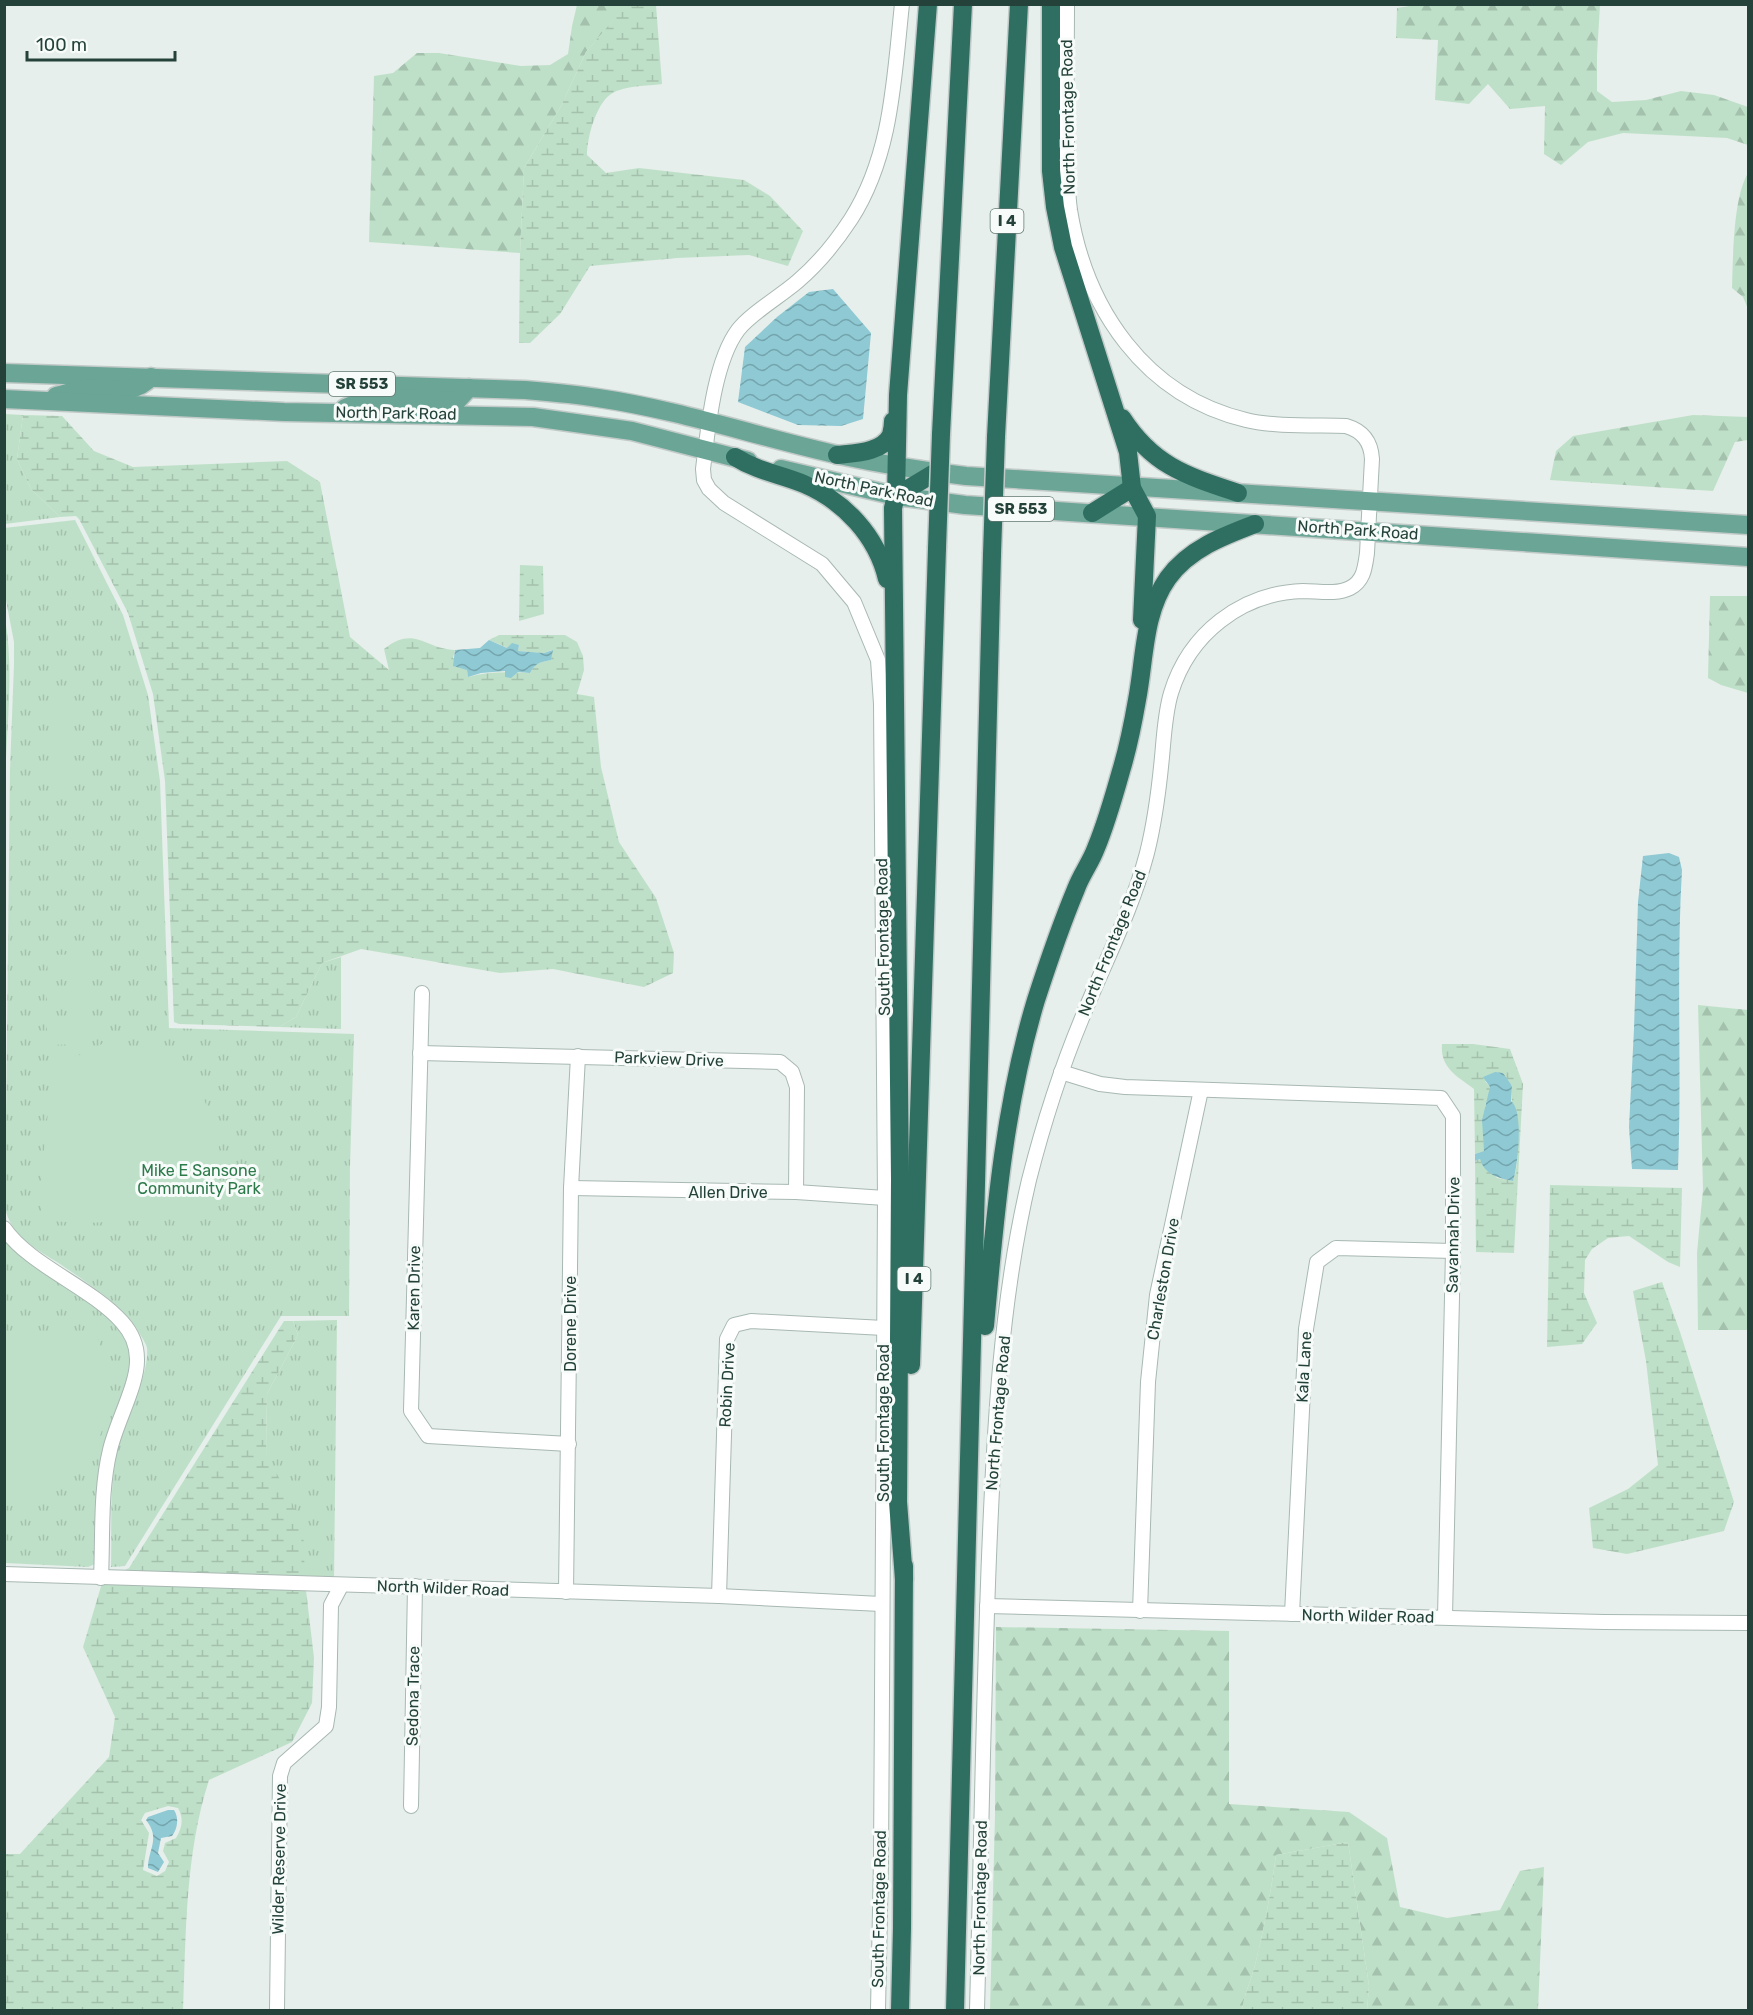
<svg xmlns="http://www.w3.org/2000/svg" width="1753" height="2015" viewBox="0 0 1753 2015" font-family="Rubik,sans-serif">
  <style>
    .grass { fill: url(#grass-tufts) }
    .forest { fill: url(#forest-firs) }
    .wetland { fill: url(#wetland-marsh); fill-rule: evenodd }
    .garden { fill: #bfe0c8 }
    .water { fill: url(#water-waves) }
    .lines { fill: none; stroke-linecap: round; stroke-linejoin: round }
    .minor-casing { stroke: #a8b8b2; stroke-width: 16 }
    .major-casing { stroke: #c2cac8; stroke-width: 21 }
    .highway-casing { stroke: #c2cac8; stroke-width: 21 }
    .minor { stroke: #fff; stroke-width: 14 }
    .major { stroke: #6aa596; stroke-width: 18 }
    .highway { stroke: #2f6f62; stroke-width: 18 }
    .highway-bridge-casing { stroke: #c2cac8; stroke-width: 21; stroke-linecap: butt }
    .highway-bridge { stroke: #2f6f62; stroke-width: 18 }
    .labels { text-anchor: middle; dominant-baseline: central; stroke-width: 6; stroke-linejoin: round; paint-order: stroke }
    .shield { fill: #f7fbf9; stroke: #637a73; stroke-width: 1.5 }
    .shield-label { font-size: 15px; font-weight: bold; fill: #24423a }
    .street-label { font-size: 16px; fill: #24423a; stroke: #f7fbf9 }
    .park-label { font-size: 16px; fill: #2d7a4b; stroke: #f7fbf9 }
  </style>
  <defs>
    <pattern id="grass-tufts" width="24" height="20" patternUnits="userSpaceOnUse" patternTransform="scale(1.5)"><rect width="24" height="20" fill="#bfe0c8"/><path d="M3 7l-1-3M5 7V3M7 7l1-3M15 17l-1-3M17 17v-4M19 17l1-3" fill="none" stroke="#a4c1ad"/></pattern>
    <pattern id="forest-firs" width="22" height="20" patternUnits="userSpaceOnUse" patternTransform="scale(1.5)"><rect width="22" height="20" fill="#bfe0c8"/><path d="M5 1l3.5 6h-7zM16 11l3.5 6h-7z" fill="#a4c1ad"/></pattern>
    <pattern id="wetland-marsh" width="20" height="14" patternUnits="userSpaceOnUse" patternTransform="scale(1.5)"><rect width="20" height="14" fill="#bfe0c8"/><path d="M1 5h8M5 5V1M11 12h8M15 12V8" fill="none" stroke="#a4c1ad"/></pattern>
    <pattern id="water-waves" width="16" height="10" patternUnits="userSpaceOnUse" patternTransform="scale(1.5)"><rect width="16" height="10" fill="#8ec9d4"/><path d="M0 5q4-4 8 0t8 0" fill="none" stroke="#74a5ad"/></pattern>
  </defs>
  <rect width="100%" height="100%" fill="#e6efeb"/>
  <g class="grass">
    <path d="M 5,414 L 23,415 L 17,459 L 31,489 L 60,517 L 5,524 Z"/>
    <path d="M 75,520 L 123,615 L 148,695 L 160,781 L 169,1028 L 354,1034 L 350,1166 L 349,1316 L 281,1316 L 125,1566 L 111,1567 C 112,1529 109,1489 117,1453 C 123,1426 150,1373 147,1348 C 146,1344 143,1339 141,1336 C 127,1308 86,1282 60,1264 C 38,1250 10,1236 5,1207 L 10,769 L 14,664 L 14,642 L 5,595 L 4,528 Z"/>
    <path d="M 5,618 C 15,676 5,736 5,795 Z"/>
    <path d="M 341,957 L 341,1029 L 279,1027 L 296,1017 L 322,963 Z"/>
    <path d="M 4,1236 L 107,1315 L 124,1333 L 133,1357 L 95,1564 L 88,1567 L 5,1563 Z"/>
    <path d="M 337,1320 L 334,1580 L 305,1579 L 266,1453 L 267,1394 L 298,1335 L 293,1321 Z"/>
  </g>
  <g class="forest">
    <path d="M 577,5 L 627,5 L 586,52 L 561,106 L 524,168 L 520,253 L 369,242 L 374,76 L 393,73 L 417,53 L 439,53 L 521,66 L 550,65 L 568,54 L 572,26 Z"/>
    <path d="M 1416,5 L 1600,5 L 1597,55 L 1597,91 L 1612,102 L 1646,100 L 1681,91 L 1714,95 L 1748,107 L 1748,145 L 1727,138 L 1623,133 L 1588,142 L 1561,165 L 1544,154 L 1545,106 L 1510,109 L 1488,84 L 1469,104 L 1435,100 L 1438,40 L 1396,38 L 1397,8 Z"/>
    <path d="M 1748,173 L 1748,309 L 1743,297 L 1732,288 C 1733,258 1733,198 1748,173 Z"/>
    <path d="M 1693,415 L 1748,417 L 1748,440 L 1735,442 L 1713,491 L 1550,480 L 1556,451 L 1573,436 Z"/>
    <path d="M 1710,596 L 1748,596 L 1748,693 L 1721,685 L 1708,678 Z"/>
    <path d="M 1698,1005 L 1748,1010 L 1748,1330 L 1698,1330 L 1697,1253 L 1703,1189 Z"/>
    <path d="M 996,1627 L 1229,1631 L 1229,1804 L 1349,1812 L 1387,1838 L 1400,1907 L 1447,1918 L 1500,1910 L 1520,1871 L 1544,1867 L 1538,2010 L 1367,2010 L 1369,1986 L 1348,1842 L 1276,1855 C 1271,1892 1264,1929 1255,1965 C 1251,1981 1244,1994 1242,2010 L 990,2010 L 995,1815 Z"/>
  </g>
  <g class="wetland">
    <path d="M 627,4 L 656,5 L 662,84 C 647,86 625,85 611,94 C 596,104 587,138 587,155 L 606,173 L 639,168 L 744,180 L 770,196 L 803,231 L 788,266 L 749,255 L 677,258 L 590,266 L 560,314 L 530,343 L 519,343 L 520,253 L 524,168 L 561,106 L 586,52 Z"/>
    <path d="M 23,415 L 62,416 L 94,451 L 133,467 L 287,461 L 320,482 L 350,637 L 389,670 L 384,649 C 415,625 424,649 455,650 L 453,658 L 467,670 L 468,677 C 489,671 509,672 530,673 C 535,663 541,662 551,660 L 552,650 L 544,653 L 518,651 L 519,645 L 508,648 L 489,640 L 499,635 L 565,635 L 577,642 L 583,656 L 584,670 L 577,694 L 594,697 L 601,767 L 619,842 L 656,898 L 674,953 L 673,973 L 644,987 L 553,969 L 500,973 L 361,949 L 322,963 L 296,1017 L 279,1027 L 179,1024 L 174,1022 L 165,781 L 153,694 L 128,613 L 79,519 L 76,516 L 60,517 L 31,489 L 17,459 Z"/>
    <path d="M 520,565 L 543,566 L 544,614 L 519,621 Z"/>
    <path d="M 1442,1044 L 1473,1044 L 1510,1049 L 1523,1084 L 1514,1253 L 1476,1252 L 1475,1161 L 1480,1159 L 1497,1178 L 1513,1181 C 1525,1148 1509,1117 1512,1085 L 1485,1081 L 1490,1087 L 1489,1098 L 1485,1105 L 1484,1151 L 1475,1154 L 1474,1089 C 1457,1076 1440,1068 1442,1044 Z"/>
    <path d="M 1550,1185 L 1682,1188 L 1680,1267 L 1668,1262 L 1629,1236 L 1608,1238 L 1592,1249 L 1585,1260 L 1584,1293 L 1597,1323 L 1582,1344 L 1547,1347 Z"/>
    <path d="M 1662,1282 L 1680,1332 L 1734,1502 L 1724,1531 L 1627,1554 L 1593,1548 L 1589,1508 L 1628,1489 L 1658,1465 L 1646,1361 L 1633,1291 Z"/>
    <path d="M 284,1321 L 293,1321 L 298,1335 L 267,1394 L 266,1453 L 303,1524 L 305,1579 L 110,1571 L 125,1570 L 129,1568 Z"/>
    <path d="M 102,1583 L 306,1590 L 314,1658 L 312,1703 L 292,1742 L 209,1780 C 185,1854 186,1934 183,2010 L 5,2010 L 4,1854 L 20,1854 L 109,1757 L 115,1717 L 83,1647 ZM 168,1806 L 178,1808 C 184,1818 182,1829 176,1838 L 165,1843 L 163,1851 L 169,1862 L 165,1871 L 157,1876 L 143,1870 L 149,1833 L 141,1820 L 145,1813 Z"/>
    <path d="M 1348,1842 L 1369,1986 L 1367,2010 L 1242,2010 C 1244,1994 1251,1981 1255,1965 C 1264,1929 1271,1892 1276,1855 Z"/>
  </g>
  <g class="garden">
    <path d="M 41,701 L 81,702 L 81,724 L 41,723 Z"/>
    <path d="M 40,731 L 81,733 L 80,755 L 40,753 Z"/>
    <path d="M 40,762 L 80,763 L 79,785 L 39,784 Z"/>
    <path d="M 85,954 L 86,978 L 48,978 L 47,955 Z"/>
    <rect x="47" y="986" width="38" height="23"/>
    <path d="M 47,1021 L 85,1021 L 85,1044 L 47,1045 Z"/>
    <path d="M 101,1044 C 179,1045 224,1100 220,1176 L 212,1182 L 198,1218 L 84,1223 L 49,1221 L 41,1212 L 41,1179 L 53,1064 L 75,1056 L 94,1052 Z"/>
    <path d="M 96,1334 C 101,1347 107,1360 108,1373 C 116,1439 73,1503 5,1506 L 5,1335 Z"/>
  </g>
  <g class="water">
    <path d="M 833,289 L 871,333 L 863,419 L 841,426 L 798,425 L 738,402 L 745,347 L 777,317 L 809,292 Z"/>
    <path d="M 489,640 L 507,648 L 512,643 L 519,645 L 518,651 L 544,653 L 553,650 L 551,660 C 541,662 535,663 530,673 L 518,672 L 511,678 L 505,677 L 505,671 L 481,673 L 468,677 L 467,670 L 453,666 L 455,650 L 480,648 Z"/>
    <path d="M 1669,853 L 1679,857 L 1682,870 C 1676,970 1682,1070 1678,1170 L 1632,1169 L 1629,1127 L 1634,1029 L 1638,902 L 1643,856 Z"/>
    <path d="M 1495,1072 L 1503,1073 L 1512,1086 L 1511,1101 C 1524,1110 1518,1167 1513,1181 C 1498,1178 1485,1175 1480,1159 L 1475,1161 L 1475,1154 L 1484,1151 L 1482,1120 L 1490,1087 L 1483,1077 Z"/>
    <path d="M 168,1810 L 174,1810 C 179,1818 178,1828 172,1836 L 161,1838 L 158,1853 L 164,1862 L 158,1872 L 148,1868 C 148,1849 161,1839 146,1820 L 148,1817 Z"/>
  </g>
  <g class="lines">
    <defs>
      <g id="minor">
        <path d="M 422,993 L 411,1411 L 428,1436 L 569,1444"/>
        <path d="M 420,1053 L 780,1062 L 792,1072 L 797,1087 L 796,1192"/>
        <path d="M 1061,1072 L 1100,1084 L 1125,1087 L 1441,1098 L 1453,1116 L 1453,1251 L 1445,1617"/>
        <path d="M 571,1188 L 796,1192 L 885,1198"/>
        <path d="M 4,1228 C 29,1265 91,1287 122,1322 C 131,1332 137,1345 137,1359 C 138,1384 116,1423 110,1450 C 100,1491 103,1536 101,1578"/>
        <path d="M 4,1574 L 719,1596 L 881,1604"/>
        <path d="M 566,1592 L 571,1188 L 578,1056"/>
        <path d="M 719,1596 L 727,1339 L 734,1325 L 751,1321 L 884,1328"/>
        <path d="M 987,1606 L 1604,1622 L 1748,1623"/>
        <path d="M 1140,1611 L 1148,1382 L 1157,1295 L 1201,1090"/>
        <path d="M 1292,1614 L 1306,1329 L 1317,1262 L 1336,1248 L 1453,1251"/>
        <path d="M 411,1806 L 415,1586"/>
        <path d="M 277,2010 L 280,1776 L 284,1763 L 326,1726 L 329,1707 L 331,1605 L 341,1586"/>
        <path d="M 878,2010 L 881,1860 L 885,1198 L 881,704 L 878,660 L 854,602 L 822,564 L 724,503 L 709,489 L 704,480 L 703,469 C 708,429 714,362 738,330 C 751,313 781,296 798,281 C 819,263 836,242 851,219 C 892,155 894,78 902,4"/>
        <path d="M 977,2010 C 981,1860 983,1708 989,1557 C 994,1432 1000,1303 1029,1180 C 1043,1125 1060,1071 1082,1018 C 1104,964 1132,910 1147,853 C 1155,821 1159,789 1162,757 C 1164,736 1165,713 1171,693 C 1189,634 1241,593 1303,591 C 1318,591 1336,595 1350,588 C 1364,581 1365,567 1367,553 L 1372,459 C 1371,442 1363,431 1346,426 C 1317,425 1274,427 1246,420 C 1145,396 1086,309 1070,210 C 1066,181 1067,152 1067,123 C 1066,84 1067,44 1067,4"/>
      </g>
      <g id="major">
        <path d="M 4,373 L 525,390 C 549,392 574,394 598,398 C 680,410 758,437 839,455 C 881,464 923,471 966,476 L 1748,525"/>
        <path d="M 56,396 C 65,394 75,390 84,389 C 108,386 132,398 151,377"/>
        <path d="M 4,399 L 284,412 L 533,417 L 632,431 L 748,461"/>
        <path d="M 345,408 C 380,391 420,401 457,401 L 469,388"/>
        <path d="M 781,469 L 896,496 L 965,505 L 1748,557"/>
      </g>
      <g id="highway">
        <path d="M 1051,4 L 1051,171 L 1055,207 L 1063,247 L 1128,452 L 1132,488 L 1147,516 L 1142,620"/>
        <path d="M 1122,418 C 1153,466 1187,476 1238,493"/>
        <path d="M 941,434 L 963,4"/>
        <path d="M 996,437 L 1019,4"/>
        <path d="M 837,455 C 854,453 882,453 891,435 C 892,431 893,425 893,421"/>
        <path d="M 735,457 C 759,472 780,474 804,484 C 844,501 877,536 887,579"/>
        <path d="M 896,496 L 936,472"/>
        <path d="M 1092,513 L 1132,488"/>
        <path d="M 985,1326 C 995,1216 1004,1106 1036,1000 C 1048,963 1061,925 1076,889 C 1081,875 1091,862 1096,848 C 1106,824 1114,796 1121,771 C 1128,748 1133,723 1137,700 C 1145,659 1143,613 1168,578 C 1189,549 1223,536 1255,524"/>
        <path d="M 911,1365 L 937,548"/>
        <path d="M 904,1579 L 898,1502 L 900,1179 L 893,508 L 896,496 L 898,395 L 928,4"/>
        <path d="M 900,2010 L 902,1928 L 904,1566"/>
        <path d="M 955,2010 L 992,554"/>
      </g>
    </defs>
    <use href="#minor" class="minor-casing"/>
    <use href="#major" class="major-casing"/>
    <use href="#highway" class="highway-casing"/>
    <use href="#minor" class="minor"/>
    <use href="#major" class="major"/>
    <use href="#highway" class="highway"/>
    <defs>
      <g id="highway-bridge">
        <path d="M 937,548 L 941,434"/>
        <path d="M 992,554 L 996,437"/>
      </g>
    </defs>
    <use href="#highway-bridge" class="highway-bridge-casing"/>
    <use href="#highway-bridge" class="highway-bridge"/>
  </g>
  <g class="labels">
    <g class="shield">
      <rect x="990.5" y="209" width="33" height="24" rx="4.5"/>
      <rect x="329" y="372" width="66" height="24" rx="4.5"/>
      <rect x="988" y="497" width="66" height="24" rx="4.5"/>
      <rect x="897.5" y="1267" width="33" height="24" rx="4.5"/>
    </g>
    <g class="shield-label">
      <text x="1007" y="221">I 4</text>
      <text x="362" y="384">SR 553</text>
      <text x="1021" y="509">SR 553</text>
      <text x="914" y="1279">I 4</text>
    </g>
    <g class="street-label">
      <text transform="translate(1068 117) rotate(-91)">North Frontage Road</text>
      <text transform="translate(396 413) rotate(1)">North Park Road</text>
      <text transform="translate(874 489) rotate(12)">North Park Road</text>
      <text transform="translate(1358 530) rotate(4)">North Park Road</text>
      <text transform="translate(883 937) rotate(-91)">South Frontage Road</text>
      <text transform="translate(1112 943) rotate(-68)">North Frontage Road</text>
      <text transform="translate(669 1059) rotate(2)">Parkview Drive</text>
      <text x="728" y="1192">Allen Drive</text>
      <text transform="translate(1453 1235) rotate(-89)">Savannah Drive</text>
      <text transform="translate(1163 1279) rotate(-80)">Charleston Drive</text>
      <text transform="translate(414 1288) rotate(-89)">Karen Drive</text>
      <text transform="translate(570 1324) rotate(-90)">Dorene Drive</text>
      <text transform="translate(1304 1367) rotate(-87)">Kala Lane</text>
      <text transform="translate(727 1385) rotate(-87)">Robin Drive</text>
      <text transform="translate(998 1413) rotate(-85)">North Frontage Road</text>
      <text transform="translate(883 1423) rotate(-90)">South Frontage Road</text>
      <text transform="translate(443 1588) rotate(2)">North Wilder Road</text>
      <text transform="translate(1368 1616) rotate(1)">North Wilder Road</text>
      <text transform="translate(413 1696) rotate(-89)">Sedona Trace</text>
      <text transform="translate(279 1859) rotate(-89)">Wilder Reserve Drive</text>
      <text transform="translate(980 1898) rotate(-89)">North Frontage Road</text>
      <text transform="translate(879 1909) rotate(-89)">South Frontage Road</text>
    </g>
    <g class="park-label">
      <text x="199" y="1170">Mike E Sansone<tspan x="199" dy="18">Community Park</tspan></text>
    </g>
  </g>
  <rect width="1753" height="2015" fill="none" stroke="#24423a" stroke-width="12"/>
  <path d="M27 51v9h148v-9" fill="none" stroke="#24423a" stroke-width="3"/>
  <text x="36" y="51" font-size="18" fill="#24423a" stroke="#f7fbf9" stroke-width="4.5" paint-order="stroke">100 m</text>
</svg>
